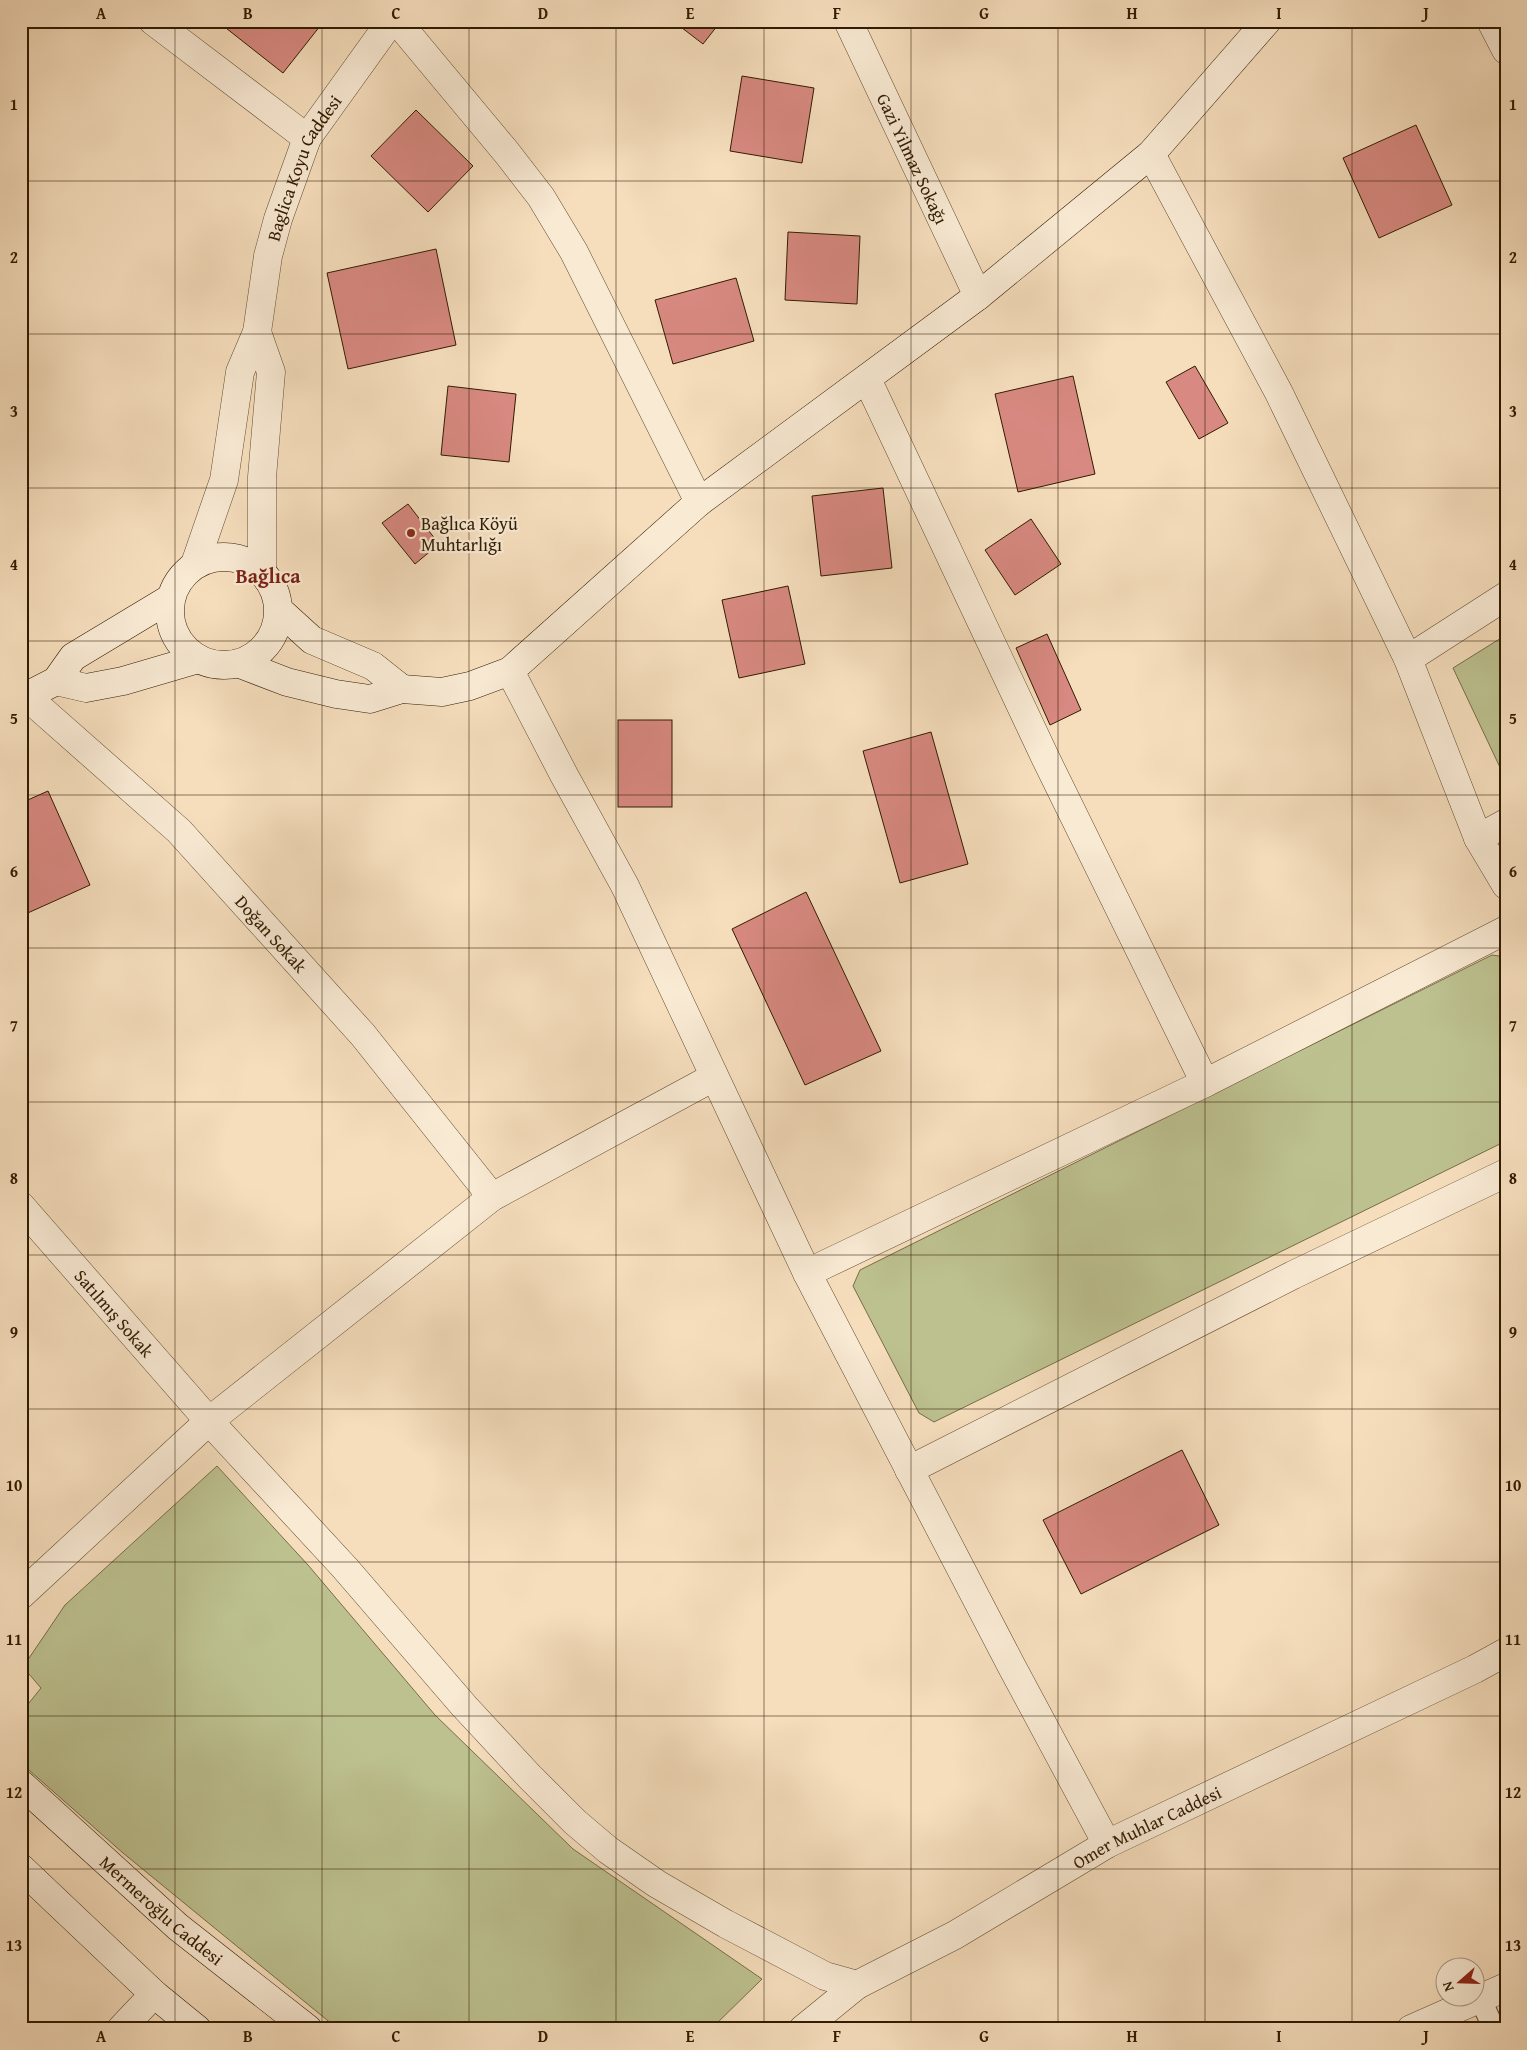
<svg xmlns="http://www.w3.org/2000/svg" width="1527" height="2050" viewBox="0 0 1527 2050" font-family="'Gentium Book Plus',serif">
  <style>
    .green { fill: #bdc190; stroke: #766e48 }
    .building { fill: #d88981; stroke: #301b00 }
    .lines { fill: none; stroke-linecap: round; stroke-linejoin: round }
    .lane-casing { stroke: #624c2f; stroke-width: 23 }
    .street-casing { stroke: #624c2f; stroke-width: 29 }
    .secondary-casing { stroke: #301b00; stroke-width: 29 }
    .lane { stroke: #f9ead4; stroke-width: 21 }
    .street { stroke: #f9ead4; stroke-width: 28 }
    .secondary { stroke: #f9ead4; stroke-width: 28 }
    .grid { fill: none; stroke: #301b00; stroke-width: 1; stroke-opacity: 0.55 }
    .poi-dot { fill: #8f2418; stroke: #f9ead4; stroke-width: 2 }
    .labels { text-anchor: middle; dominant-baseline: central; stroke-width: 4.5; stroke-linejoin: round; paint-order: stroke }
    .street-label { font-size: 18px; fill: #301b00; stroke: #f9ead4 }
    .poi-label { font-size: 18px; fill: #301b00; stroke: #f9ead4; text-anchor: start }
    .quarter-label { font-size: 20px; font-weight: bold; fill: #7a1f14; stroke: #f9ead4 }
    .neatline { fill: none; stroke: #301b00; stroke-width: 2 }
    .grid-label { font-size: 16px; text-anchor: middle; font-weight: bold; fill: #301b00 }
  </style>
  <rect width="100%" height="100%" fill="#f6debd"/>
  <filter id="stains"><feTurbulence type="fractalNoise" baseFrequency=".004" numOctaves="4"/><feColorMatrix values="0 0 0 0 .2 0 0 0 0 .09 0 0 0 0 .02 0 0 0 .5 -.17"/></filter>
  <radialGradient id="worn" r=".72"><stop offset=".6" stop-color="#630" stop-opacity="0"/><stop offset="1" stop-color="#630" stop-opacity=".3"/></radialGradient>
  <g class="green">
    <path d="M 1506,635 L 1506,780 L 1453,668 Z"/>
    <path d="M 1492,955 L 1506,957 L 1506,1141 L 934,1422 L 919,1413 L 853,1286 L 860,1270 Z"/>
    <path d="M 217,1466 L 308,1565 L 435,1715 L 573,1849 L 762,1979 L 711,2029 L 338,2029 L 123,1853 L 21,1763 L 21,1713 L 41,1688 L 23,1667 L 65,1605 Z"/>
  </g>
  <g class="building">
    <path d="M 217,21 L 324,21 L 283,73 Z"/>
    <path d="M 673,21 L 721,21 L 703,44 Z"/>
    <path d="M 742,76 L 814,88 L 802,163 L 730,151 Z"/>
    <path d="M 416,110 L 473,166 L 428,212 L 371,156 Z"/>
    <path d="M 1416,125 L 1452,205 L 1379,238 L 1343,158 Z"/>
    <path d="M 788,232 L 860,236 L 857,304 L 785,300 Z"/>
    <path d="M 436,249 L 456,345 L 348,369 L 327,273 Z"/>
    <path d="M 736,278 L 754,341 L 673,364 L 655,300 Z"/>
    <path d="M 1195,366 L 1228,423 L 1199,439 L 1166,382 Z"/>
    <path d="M 1073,376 L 1095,474 L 1018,492 L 995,394 Z"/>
    <path d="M 448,386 L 516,394 L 509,462 L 441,455 Z"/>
    <path d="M 883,488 L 892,568 L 821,576 L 812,496 Z"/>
    <path d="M 408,504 L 439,544 L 415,564 L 382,523 Z"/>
    <path d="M 1031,519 L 1061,564 L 1015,595 L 985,550 Z"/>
    <path d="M 788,586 L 805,664 L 739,678 L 722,600 Z"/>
    <path d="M 1047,634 L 1081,710 L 1050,725 L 1016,648 Z"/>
    <rect x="618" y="720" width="54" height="87"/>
    <path d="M 931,732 L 968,864 L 900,883 L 863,751 Z"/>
    <path d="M 48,791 L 90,885 L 21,916 L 21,803 Z"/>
    <path d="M 806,892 L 881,1051 L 805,1085 L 732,929 Z"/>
    <path d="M 1182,1450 L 1219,1525 L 1081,1594 L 1043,1520 Z"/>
  </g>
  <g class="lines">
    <defs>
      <path id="lane" d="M 1480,1998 L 1494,2029"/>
      <g id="street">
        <path d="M 153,21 L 307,138"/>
        <path d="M 397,21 L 507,153 L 541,197 L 574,252 L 699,502"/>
        <path id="s1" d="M 848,21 L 978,296"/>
        <path d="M 1491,21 L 1506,50"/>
        <path d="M 1151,154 L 1279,393 L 1408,659 L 1478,838 L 1506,885"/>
        <path d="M 257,332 L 271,372 L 262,477 L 262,572"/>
        <path d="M 867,379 L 1045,757 L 1205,1083 L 1506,930"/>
        <path id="s2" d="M 195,564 L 224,480 L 240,372 L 257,332 L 268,256 L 278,219 L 307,138 L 391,21"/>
        <path d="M 1408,659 L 1506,596"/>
        <path d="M 510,671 L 564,775 L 625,886 L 807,1273 L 1012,1667 L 1107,1844"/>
        <path id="s3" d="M 26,696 L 179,831 L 363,1035 L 492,1197"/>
        <path d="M 1478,838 L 1506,823"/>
        <path id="s4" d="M 21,1206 L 209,1421 L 345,1568 L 464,1706 L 529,1776 L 575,1822 L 608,1850 L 657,1884 L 726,1924 L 825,1976 L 857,1985"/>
        <path d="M 807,1273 L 1205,1083"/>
        <path d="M 909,1470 L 1293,1275 L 1506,1173"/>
        <path d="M 21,1595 L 209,1421 L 492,1197 L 714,1077"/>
        <path d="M 121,2029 L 154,1994"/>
        <path id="s5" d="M 803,2029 L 857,1985 L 955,1935 L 1107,1844 L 1475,1669 L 1506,1652"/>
        <path d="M 1411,2029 L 1506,1987"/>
      </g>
      <g id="secondary">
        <circle cx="224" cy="611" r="54"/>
        <path d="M 279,610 L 312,640 L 373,666 L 402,689"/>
        <path d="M 240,664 L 287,682 L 336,694 L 370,699 L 402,689 L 442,692 L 470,686 L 510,671 L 699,502 L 978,296 L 1151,154 L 1267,21"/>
        <path d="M 56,681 L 86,688 L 123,681 L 198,659"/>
        <path d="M 21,699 L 56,681 L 73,657 L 171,598"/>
        <path id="s6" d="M 21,1784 L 178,1927 L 308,2029"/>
        <path d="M 21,1868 L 154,1994 L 197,2029"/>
      </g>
    </defs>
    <use href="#lane" class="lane-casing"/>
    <use href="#street" class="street-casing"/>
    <use href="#secondary" class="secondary-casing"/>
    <use href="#lane" class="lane"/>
    <use href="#street" class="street"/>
    <use href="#secondary" class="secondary"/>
  </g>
  <path class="grid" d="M 175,21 L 175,2029M 322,21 L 322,2029M 469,21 L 469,2029M 616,21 L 616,2029M 764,21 L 764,2029M 911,21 L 911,2029M 1058,21 L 1058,2029M 1205,21 L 1205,2029M 1352,21 L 1352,2029M 21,181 L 1506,181M 21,334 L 1506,334M 21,488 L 1506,488M 21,641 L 1506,641M 21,795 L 1506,795M 21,948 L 1506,948M 21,1102 L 1506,1102M 21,1255 L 1506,1255M 21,1409 L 1506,1409M 21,1562 L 1506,1562M 21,1716 L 1506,1716M 21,1869 L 1506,1869"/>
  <circle class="poi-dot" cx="411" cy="533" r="5"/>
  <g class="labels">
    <g class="street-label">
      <text stroke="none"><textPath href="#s1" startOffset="152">Gazi Yilmaz Sokağı</textPath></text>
      <text stroke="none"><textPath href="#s2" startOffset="414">Baglica Koyu Caddesi</textPath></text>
      <text stroke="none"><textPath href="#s3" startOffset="342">Doğan Sokak</textPath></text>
      <text stroke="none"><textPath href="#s4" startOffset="142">Satılmış Sokak</textPath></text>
      <text stroke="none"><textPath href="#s5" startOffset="400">Omer Muhlar Caddesi</textPath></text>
      <text stroke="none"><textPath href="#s6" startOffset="189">Mermeroğlu Caddesi</textPath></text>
    </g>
    <g class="poi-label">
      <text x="421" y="523">Bağlıca Köyü<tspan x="421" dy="21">Muhtarlığı</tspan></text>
    </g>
    <g class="quarter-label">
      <text x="268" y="575">Bağlıca</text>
    </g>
  </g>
  <rect width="1527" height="2050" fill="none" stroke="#f6debd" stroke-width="55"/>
  <g transform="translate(1460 1982) rotate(250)"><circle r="24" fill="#f9ead4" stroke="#a9977f"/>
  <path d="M0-4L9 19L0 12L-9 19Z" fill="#8f2418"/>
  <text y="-8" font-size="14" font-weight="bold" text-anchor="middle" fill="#301b00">N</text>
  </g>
  <rect x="28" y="28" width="1472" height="1994" class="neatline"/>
  <g class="grid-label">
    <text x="101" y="19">A</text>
    <text x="248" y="19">B</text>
    <text x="396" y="19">C</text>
    <text x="543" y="19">D</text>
    <text x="690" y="19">E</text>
    <text x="837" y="19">F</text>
    <text x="984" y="19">G</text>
    <text x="1132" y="19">H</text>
    <text x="1279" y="19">I</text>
    <text x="1426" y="19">J</text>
    <text x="14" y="110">1</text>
    <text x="1513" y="110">1</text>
    <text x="14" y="263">2</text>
    <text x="1513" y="263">2</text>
    <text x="14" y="417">3</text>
    <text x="1513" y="417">3</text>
    <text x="14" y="570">4</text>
    <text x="1513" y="570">4</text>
    <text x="14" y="724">5</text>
    <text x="1513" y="724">5</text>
    <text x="14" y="877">6</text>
    <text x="1513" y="877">6</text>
    <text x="14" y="1031">7</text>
    <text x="1513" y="1031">7</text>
    <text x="14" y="1184">8</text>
    <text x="1513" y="1184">8</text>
    <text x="14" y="1338">9</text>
    <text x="1513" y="1338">9</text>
    <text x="14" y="1491">10</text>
    <text x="1513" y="1491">10</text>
    <text x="14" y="1645">11</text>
    <text x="1513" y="1645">11</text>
    <text x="14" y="1798">12</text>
    <text x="1513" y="1798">12</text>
    <text x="14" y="1951">13</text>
    <text x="1513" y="1951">13</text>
    <text x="101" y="2042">A</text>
    <text x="248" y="2042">B</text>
    <text x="396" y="2042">C</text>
    <text x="543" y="2042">D</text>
    <text x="690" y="2042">E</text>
    <text x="837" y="2042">F</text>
    <text x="984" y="2042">G</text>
    <text x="1132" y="2042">H</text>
    <text x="1279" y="2042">I</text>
    <text x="1426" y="2042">J</text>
  </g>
  <rect width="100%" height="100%" filter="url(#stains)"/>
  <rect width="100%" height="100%" fill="url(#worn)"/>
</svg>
